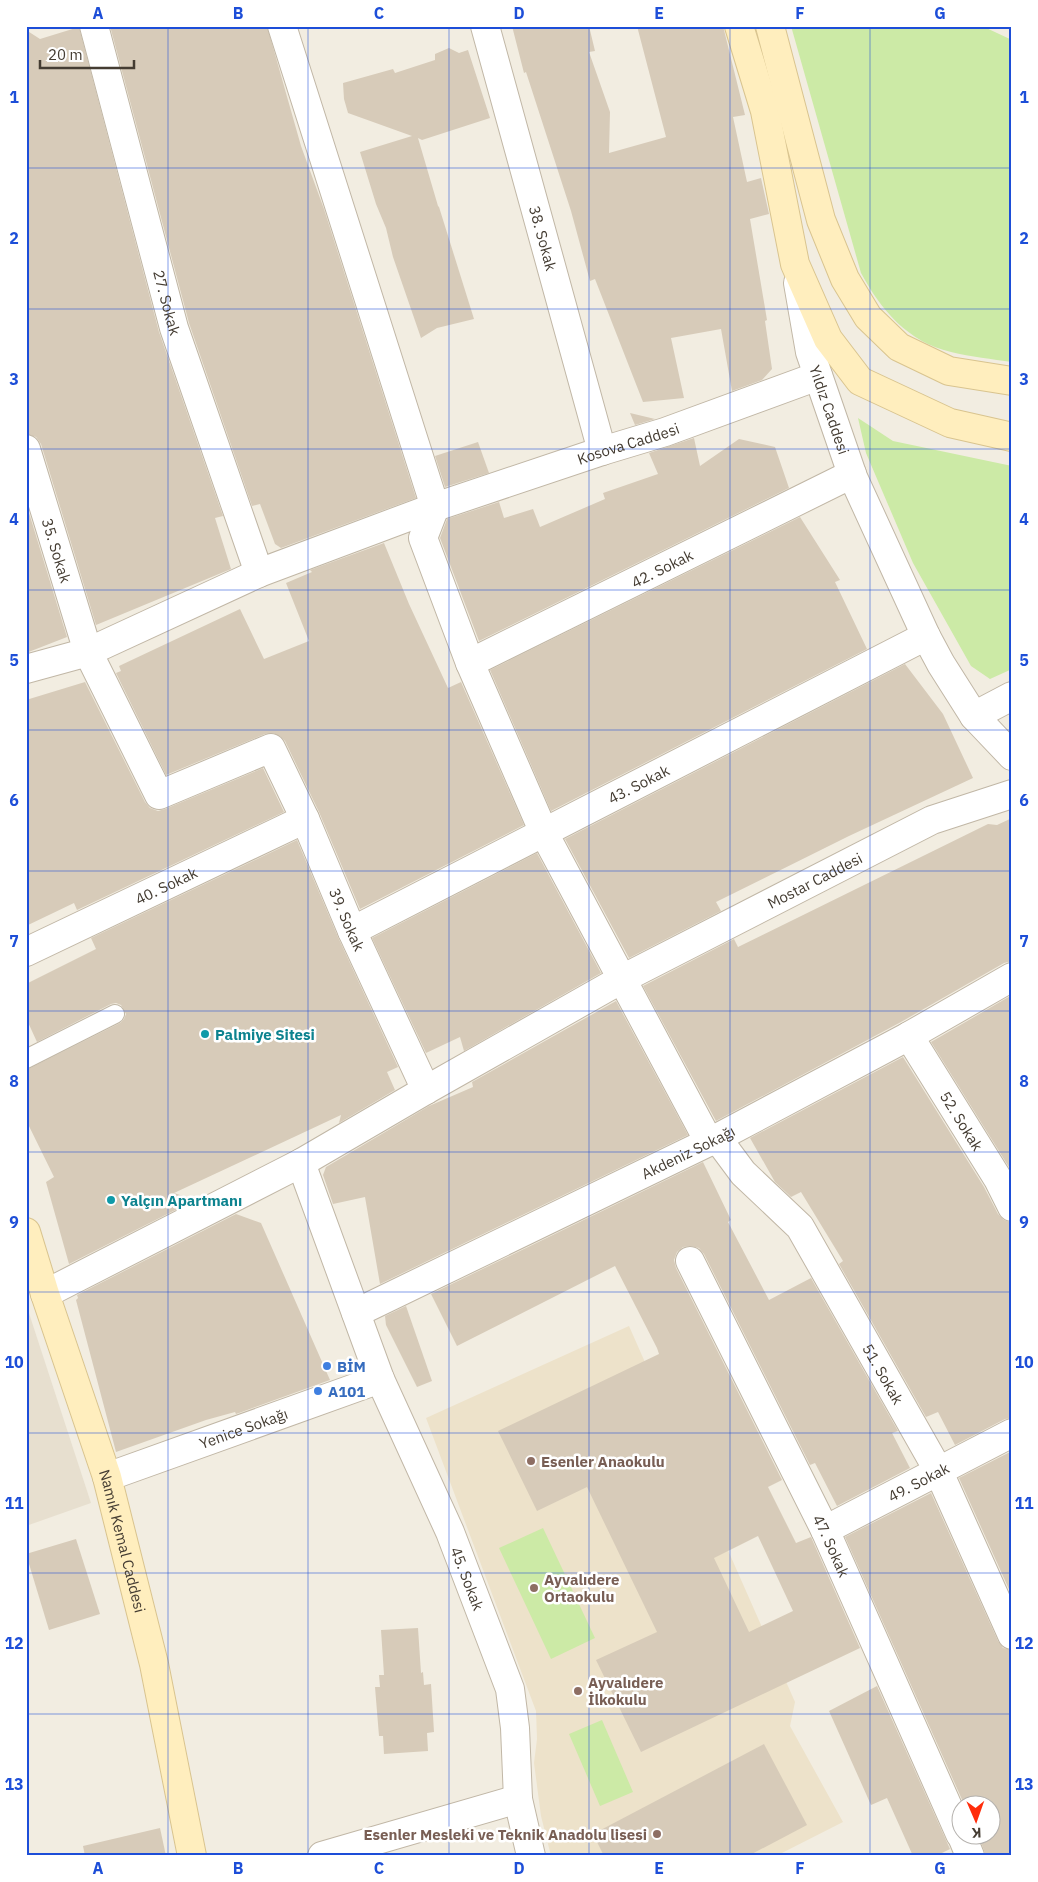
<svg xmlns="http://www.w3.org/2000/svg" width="1038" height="1882" viewBox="0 0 1038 1882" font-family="'IBM Plex Sans',sans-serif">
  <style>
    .residential { fill: #e7dfcf }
    .education { fill: #ede2ca }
    .green { fill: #cceaa6 }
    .building { fill: #d7cbb9; fill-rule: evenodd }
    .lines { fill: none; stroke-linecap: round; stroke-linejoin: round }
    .service-casing { stroke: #c1b7a6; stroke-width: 20 }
    .minor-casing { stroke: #c1b7a6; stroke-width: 30 }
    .secondary-casing { stroke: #d9c48f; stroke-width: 30 }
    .service { stroke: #fff; stroke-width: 18 }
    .minor { stroke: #fff; stroke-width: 28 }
    .secondary { stroke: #ffeebe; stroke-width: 28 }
    .grid { fill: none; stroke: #1d4ed8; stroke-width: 1; stroke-opacity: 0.55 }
    .culture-dot { fill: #0f9aa8; stroke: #fff; stroke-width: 2 }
    .shop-dot { fill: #3f7fe0; stroke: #fff; stroke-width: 2 }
    .education-dot { fill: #8d6e63; stroke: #fff; stroke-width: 2 }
    .labels { text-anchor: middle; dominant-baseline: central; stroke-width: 5; stroke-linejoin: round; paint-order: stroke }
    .street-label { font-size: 15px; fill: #443c32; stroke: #fff }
    .culture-label { font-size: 15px; font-weight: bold; fill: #0d838f; stroke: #fff; text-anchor: start }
    .shop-label { font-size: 15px; font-weight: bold; fill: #366cbe; stroke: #fff; text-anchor: start }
    .education-label { font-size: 15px; font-weight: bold; fill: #785e54; stroke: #fff; text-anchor: start }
    .neatline { fill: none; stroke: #1d4ed8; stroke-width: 2 }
    .grid-label { font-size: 16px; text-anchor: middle; font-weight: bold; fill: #1d4ed8 }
  </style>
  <rect width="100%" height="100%" fill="#f2ede1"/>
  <path class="residential" d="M 26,1304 L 91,1503 L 26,1526 Z"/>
  <path class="education" d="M 629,1326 L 795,1702 L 790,1726 L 843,1822 L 776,1856 L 551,1856 L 541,1816 L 534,1763 L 537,1739 L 536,1711 L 426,1418 Z"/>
  <g class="green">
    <path d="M 791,26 L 982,26 L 1012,40 L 1012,362 C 992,359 971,357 951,352 C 908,342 881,310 861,273 Z"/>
    <path d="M 858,418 L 893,441 L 1012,466 L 1012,669 L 990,679 L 971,666 L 913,563 L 866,453 Z"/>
    <path d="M 543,1528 L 595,1638 L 551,1659 L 499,1548 Z"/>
    <path d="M 602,1720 L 633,1792 L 600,1806 L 569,1734 Z"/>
  </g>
  <g class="building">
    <path d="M 110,26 L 267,26 L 301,146 L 324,209 L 416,498 L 281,548 L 275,544 L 260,504 L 252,506 L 189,323 Z"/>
    <path d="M 512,26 L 589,26 L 595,51 L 589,52 L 610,112 L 609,153 L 666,137 L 637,26 L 723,26 L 745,115 L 733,117 L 747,182 L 761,178 L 769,214 L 750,219 L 767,320 L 765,321 L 772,369 L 762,380 L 732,391 L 721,329 L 671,338 L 684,398 L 643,402 L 595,279 L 590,281 L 571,211 L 526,72 L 524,73 Z"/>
    <path d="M 79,27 L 159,332 L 223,516 L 215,518 L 231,569 L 96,625 L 41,444 L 36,437 L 26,434 L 26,30 L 40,39 Z"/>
    <path d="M 449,48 L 459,53 L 468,50 L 490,118 L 422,140 L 418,138 L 438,206 L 439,207 L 474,319 L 437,328 L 421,338 L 393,257 L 386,228 L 376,204 L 360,152 L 412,136 L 348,113 L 344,99 L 343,83 L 393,69 L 395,73 L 435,60 L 435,54 Z"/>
    <path d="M 630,413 L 655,419 L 635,425 Z"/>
    <path d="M 694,438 L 700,466 L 739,439 L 775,447 L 789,488 L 479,641 L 440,538 L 447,519 L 499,502 L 504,518 L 533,509 L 540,527 L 605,499 L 603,493 L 658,474 L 649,453 Z"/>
    <path d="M 478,442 L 489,473 L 445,487 L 435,456 Z"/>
    <path d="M 26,503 L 67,637 L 26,653 Z"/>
    <path d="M 800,517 L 840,580 L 835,582 L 867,649 L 551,811 L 490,670 Z"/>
    <path d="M 384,543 L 409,604 L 448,688 L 461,682 L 524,825 L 360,909 L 319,812 L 285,741 L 280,736 L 273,733 L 265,734 L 166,775 L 116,673 L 121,671 L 119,666 L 240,609 L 264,659 L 309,641 L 286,583 L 312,572 L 310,570 Z"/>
    <path d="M 905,664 L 943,714 L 973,778 L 849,836 L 716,902 L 721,911 L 629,958 L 565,839 Z"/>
    <path d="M 85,682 L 145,802 L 150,808 L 158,811 L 165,809 L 263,768 L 284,812 L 77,910 L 74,903 L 26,926 L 26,700 Z"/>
    <path d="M 1012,818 L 1012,961 L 1004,963 L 901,1022 L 716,1121 L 643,986 L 734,939 L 738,947 L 988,824 L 997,825 Z"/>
    <path d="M 297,840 L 338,937 L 398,1067 L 387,1072 L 395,1090 L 339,1123 L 341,1115 L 174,1193 L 195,1200 L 69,1264 L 46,1182 L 54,1177 L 26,1120 L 26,1070 L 120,1023 L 124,1019 L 126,1014 L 121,1005 L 116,1003 L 111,1004 L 37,1042 L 26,1018 L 26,984 L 96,949 L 91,938 Z"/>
    <path d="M 537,853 L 601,973 L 464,1051 L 460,1037 L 426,1053 L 372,938 Z"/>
    <path d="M 1012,995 L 1012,1172 L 931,1042 Z"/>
    <path d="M 616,1001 L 688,1135 L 380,1284 L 365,1197 L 333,1204 L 323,1175 L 326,1167 L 429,1106 L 473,1087 L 472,1082 Z"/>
    <path d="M 903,1057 L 984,1187 L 998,1214 L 1004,1220 L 1012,1223 L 1012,1418 L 1005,1419 L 955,1445 L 938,1412 L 926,1417 L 839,1264 L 843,1261 L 801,1192 L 791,1197 L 775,1182 L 750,1138 Z"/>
    <path d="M 703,1162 L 731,1220 L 728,1222 L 769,1300 L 811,1278 L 898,1431 L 892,1433 L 910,1468 L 837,1506 L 815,1463 L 810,1465 L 704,1254 L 699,1248 L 691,1246 L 683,1247 L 677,1252 L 674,1260 L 676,1268 L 782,1480 L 768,1487 L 796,1543 L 811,1537 L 860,1648 L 641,1752 L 596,1660 L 657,1632 L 587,1487 L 537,1511 L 498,1431 L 659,1354 L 657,1348 L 615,1266 L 457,1346 L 431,1294 ZM 758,1536 L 793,1611 L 749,1632 L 714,1558 Z"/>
    <path d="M 236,1214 L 261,1223 L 330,1380 L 239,1413 L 236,1414 L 235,1412 L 206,1420 L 116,1452 L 76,1300 L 78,1298 L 77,1295 Z"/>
    <path d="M 406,1306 L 432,1381 L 417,1387 L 386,1325 L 385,1316 Z"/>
    <path d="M 1012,1451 L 1012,1596 L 959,1478 Z"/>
    <path d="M 931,1493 L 998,1641 L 1003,1648 L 1012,1650 L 1012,1856 L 986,1856 L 978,1834 L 990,1834 L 990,1804 L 964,1804 L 845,1537 Z"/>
    <path d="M 76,1539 L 100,1614 L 49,1630 L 26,1554 Z"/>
    <path d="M 418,1628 L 421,1673 L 423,1672 L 424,1685 L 431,1684 L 434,1732 L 427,1733 L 428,1751 L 384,1754 L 383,1736 L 379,1736 L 375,1687 L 380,1687 L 379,1675 L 384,1675 L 381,1630 Z"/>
    <path d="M 877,1686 L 950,1849 L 936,1856 L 913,1856 L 887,1798 L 871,1805 L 829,1711 Z"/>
    <path d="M 764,1744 L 807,1825 L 748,1856 L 604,1856 L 593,1834 Z"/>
    <path d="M 160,1828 L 166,1856 L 85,1856 L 83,1846 Z"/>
  </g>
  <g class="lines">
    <defs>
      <path id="service" d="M 26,1059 L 115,1014"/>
      <g id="minor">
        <path id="s1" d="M 94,26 L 174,328 L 259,573"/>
        <path d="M 282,26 L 435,507 L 423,538 L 470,663 L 544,833 L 709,1142"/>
        <path id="s2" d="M 485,26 L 602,451"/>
        <path id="s3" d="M 798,283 L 810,352 L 853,477 L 926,636 L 941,664 L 974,716 L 1012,756"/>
        <path id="s4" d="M 26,449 L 88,652 L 159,795 L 271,748 L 305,819 L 352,931 L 426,1090"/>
        <path id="s5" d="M 470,663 L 852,474"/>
        <path id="s6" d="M 26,669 L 88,652 L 259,573 L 435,507 L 602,451 L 665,432 L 818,376"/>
        <path d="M 974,716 L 1012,696"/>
        <path id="s7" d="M 352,931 L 926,636"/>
        <path id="s8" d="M 26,952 L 305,819"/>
        <path id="s9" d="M 909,1036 L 998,1179 L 1012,1207"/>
        <path id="s10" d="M 717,1138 L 743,1173 L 800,1227 L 938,1470 L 1012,1635"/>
        <path id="s11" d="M 301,1163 L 380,1379 L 450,1532 L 510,1689 L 515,1728 L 518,1799 L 531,1856"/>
        <path id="s12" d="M 690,1261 L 825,1530 L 960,1834"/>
        <path id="s13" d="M 45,1294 L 301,1163 L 426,1090 L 622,979 L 932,820 L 1012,794"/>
        <path id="s14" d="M 356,1313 L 717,1138 L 909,1036 L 1012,977"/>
        <path id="s15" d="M 107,1477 L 380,1379"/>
        <path id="s16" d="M 825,1530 L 1012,1433"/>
        <path d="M 961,1834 L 970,1856"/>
        <path d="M 322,1856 L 518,1799"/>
      </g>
      <g id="secondary">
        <path d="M 739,26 L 765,111 L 795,264 L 828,339 L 860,381 L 950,423 L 1012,437"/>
        <path d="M 770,26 L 821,220 L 845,279 L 868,317 L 899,347 L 949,371 L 1012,381"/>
        <path id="s17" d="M 26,1232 L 45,1294 L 107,1477 L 154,1664 L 192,1856"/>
      </g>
    </defs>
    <use href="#service" class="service-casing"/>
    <use href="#minor" class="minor-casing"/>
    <use href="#secondary" class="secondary-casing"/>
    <use href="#service" class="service"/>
    <use href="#minor" class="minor"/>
    <use href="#secondary" class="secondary"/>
  </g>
  <path class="grid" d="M 168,26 L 168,1856M 308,26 L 308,1856M 449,26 L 449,1856M 589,26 L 589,1856M 730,26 L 730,1856M 870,26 L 870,1856M 26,168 L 1012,168M 26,309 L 1012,309M 26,449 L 1012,449M 26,590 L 1012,590M 26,730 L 1012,730M 26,871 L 1012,871M 26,1011 L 1012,1011M 26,1152 L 1012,1152M 26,1292 L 1012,1292M 26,1433 L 1012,1433M 26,1573 L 1012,1573M 26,1714 L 1012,1714"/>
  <g class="culture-dot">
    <circle cx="205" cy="1034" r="5"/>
    <circle cx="111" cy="1200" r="5"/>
  </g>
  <g class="shop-dot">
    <circle cx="327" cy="1366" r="5"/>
    <circle cx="318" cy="1391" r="5"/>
  </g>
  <g class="education-dot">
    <circle cx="531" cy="1461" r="5"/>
    <circle cx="534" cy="1588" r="5"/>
    <circle cx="578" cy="1691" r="5"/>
    <circle cx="657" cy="1834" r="5"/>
  </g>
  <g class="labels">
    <g class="street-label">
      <text stroke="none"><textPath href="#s2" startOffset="220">38. Sokak</textPath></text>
      <text stroke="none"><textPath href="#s1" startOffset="286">27. Sokak</textPath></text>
      <text stroke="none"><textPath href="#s3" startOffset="131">Yıldız Caddesi</textPath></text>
      <text stroke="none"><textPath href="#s6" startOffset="644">Kosova Caddesi</textPath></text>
      <text stroke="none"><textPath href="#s4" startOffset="106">35. Sokak</textPath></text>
      <text stroke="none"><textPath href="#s5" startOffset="214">42. Sokak</textPath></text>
      <text stroke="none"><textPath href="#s7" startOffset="322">43. Sokak</textPath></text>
      <text stroke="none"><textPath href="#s13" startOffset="874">Mostar Caddesi</textPath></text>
      <text stroke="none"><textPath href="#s8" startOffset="155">40. Sokak</textPath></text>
      <text stroke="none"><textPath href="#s4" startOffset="681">39. Sokak</textPath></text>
      <text stroke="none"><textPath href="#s9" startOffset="100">52. Sokak</textPath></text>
      <text stroke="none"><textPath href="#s14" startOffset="369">Akdeniz Sokağı</textPath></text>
      <text stroke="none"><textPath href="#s10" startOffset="291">51. Sokak</textPath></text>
      <text stroke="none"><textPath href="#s15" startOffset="145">Yenice Sokağı</textPath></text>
      <text stroke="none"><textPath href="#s16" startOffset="105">49. Sokak</textPath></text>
      <text stroke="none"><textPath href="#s17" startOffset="324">Namık Kemal Caddesi</textPath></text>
      <text stroke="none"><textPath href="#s12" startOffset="318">47. Sokak</textPath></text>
      <text stroke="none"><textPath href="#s11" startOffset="448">45. Sokak</textPath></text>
    </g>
    <g class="culture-label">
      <text x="215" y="1034">Palmiye Sitesi</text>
      <text x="121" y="1200">Yalçın Apartmanı</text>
    </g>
    <g class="shop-label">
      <text x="337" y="1366">BİM</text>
      <text x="328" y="1391">A101</text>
    </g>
    <g class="education-label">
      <text x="541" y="1461">Esenler Anaokulu</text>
      <text x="544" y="1579">Ayvalıdere<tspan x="544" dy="17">Ortaokulu</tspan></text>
      <text x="588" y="1682">Ayvalıdere<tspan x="588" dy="17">İlkokulu</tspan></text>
      <text x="647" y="1834" text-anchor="end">Esenler Mesleki ve Teknik Anadolu lisesi</text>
    </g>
  </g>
  <rect width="1038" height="1882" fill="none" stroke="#ffffff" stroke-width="55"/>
  <g transform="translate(976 1820) rotate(178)"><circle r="24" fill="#ffffff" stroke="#b4b1ad"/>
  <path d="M0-4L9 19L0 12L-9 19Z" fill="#ff2d0b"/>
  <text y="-8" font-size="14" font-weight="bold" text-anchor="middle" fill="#443c32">K</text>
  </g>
  <path d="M40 60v8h94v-8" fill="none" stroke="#443c32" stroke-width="2.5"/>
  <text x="48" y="60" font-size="15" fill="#443c32" stroke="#ffffff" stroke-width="4" paint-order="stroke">20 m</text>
  <rect x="28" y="28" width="982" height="1826" class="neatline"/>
  <g class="grid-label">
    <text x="98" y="19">A</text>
    <text x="238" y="19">B</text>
    <text x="379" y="19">C</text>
    <text x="519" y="19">D</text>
    <text x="659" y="19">E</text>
    <text x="800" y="19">F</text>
    <text x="940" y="19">G</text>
    <text x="14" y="103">1</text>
    <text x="1024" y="103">1</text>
    <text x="14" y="244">2</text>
    <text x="1024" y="244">2</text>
    <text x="14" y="385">3</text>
    <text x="1024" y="385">3</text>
    <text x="14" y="525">4</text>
    <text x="1024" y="525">4</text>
    <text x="14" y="666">5</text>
    <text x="1024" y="666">5</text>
    <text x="14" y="806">6</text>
    <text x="1024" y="806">6</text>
    <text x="14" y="947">7</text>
    <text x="1024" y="947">7</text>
    <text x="14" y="1087">8</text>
    <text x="1024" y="1087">8</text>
    <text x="14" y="1228">9</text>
    <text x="1024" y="1228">9</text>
    <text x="14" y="1368">10</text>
    <text x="1024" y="1368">10</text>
    <text x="14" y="1509">11</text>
    <text x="1024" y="1509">11</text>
    <text x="14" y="1649">12</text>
    <text x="1024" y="1649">12</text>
    <text x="14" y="1790">13</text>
    <text x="1024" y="1790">13</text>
    <text x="98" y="1874">A</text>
    <text x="238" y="1874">B</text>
    <text x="379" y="1874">C</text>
    <text x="519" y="1874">D</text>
    <text x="659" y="1874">E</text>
    <text x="800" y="1874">F</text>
    <text x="940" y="1874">G</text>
  </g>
</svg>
